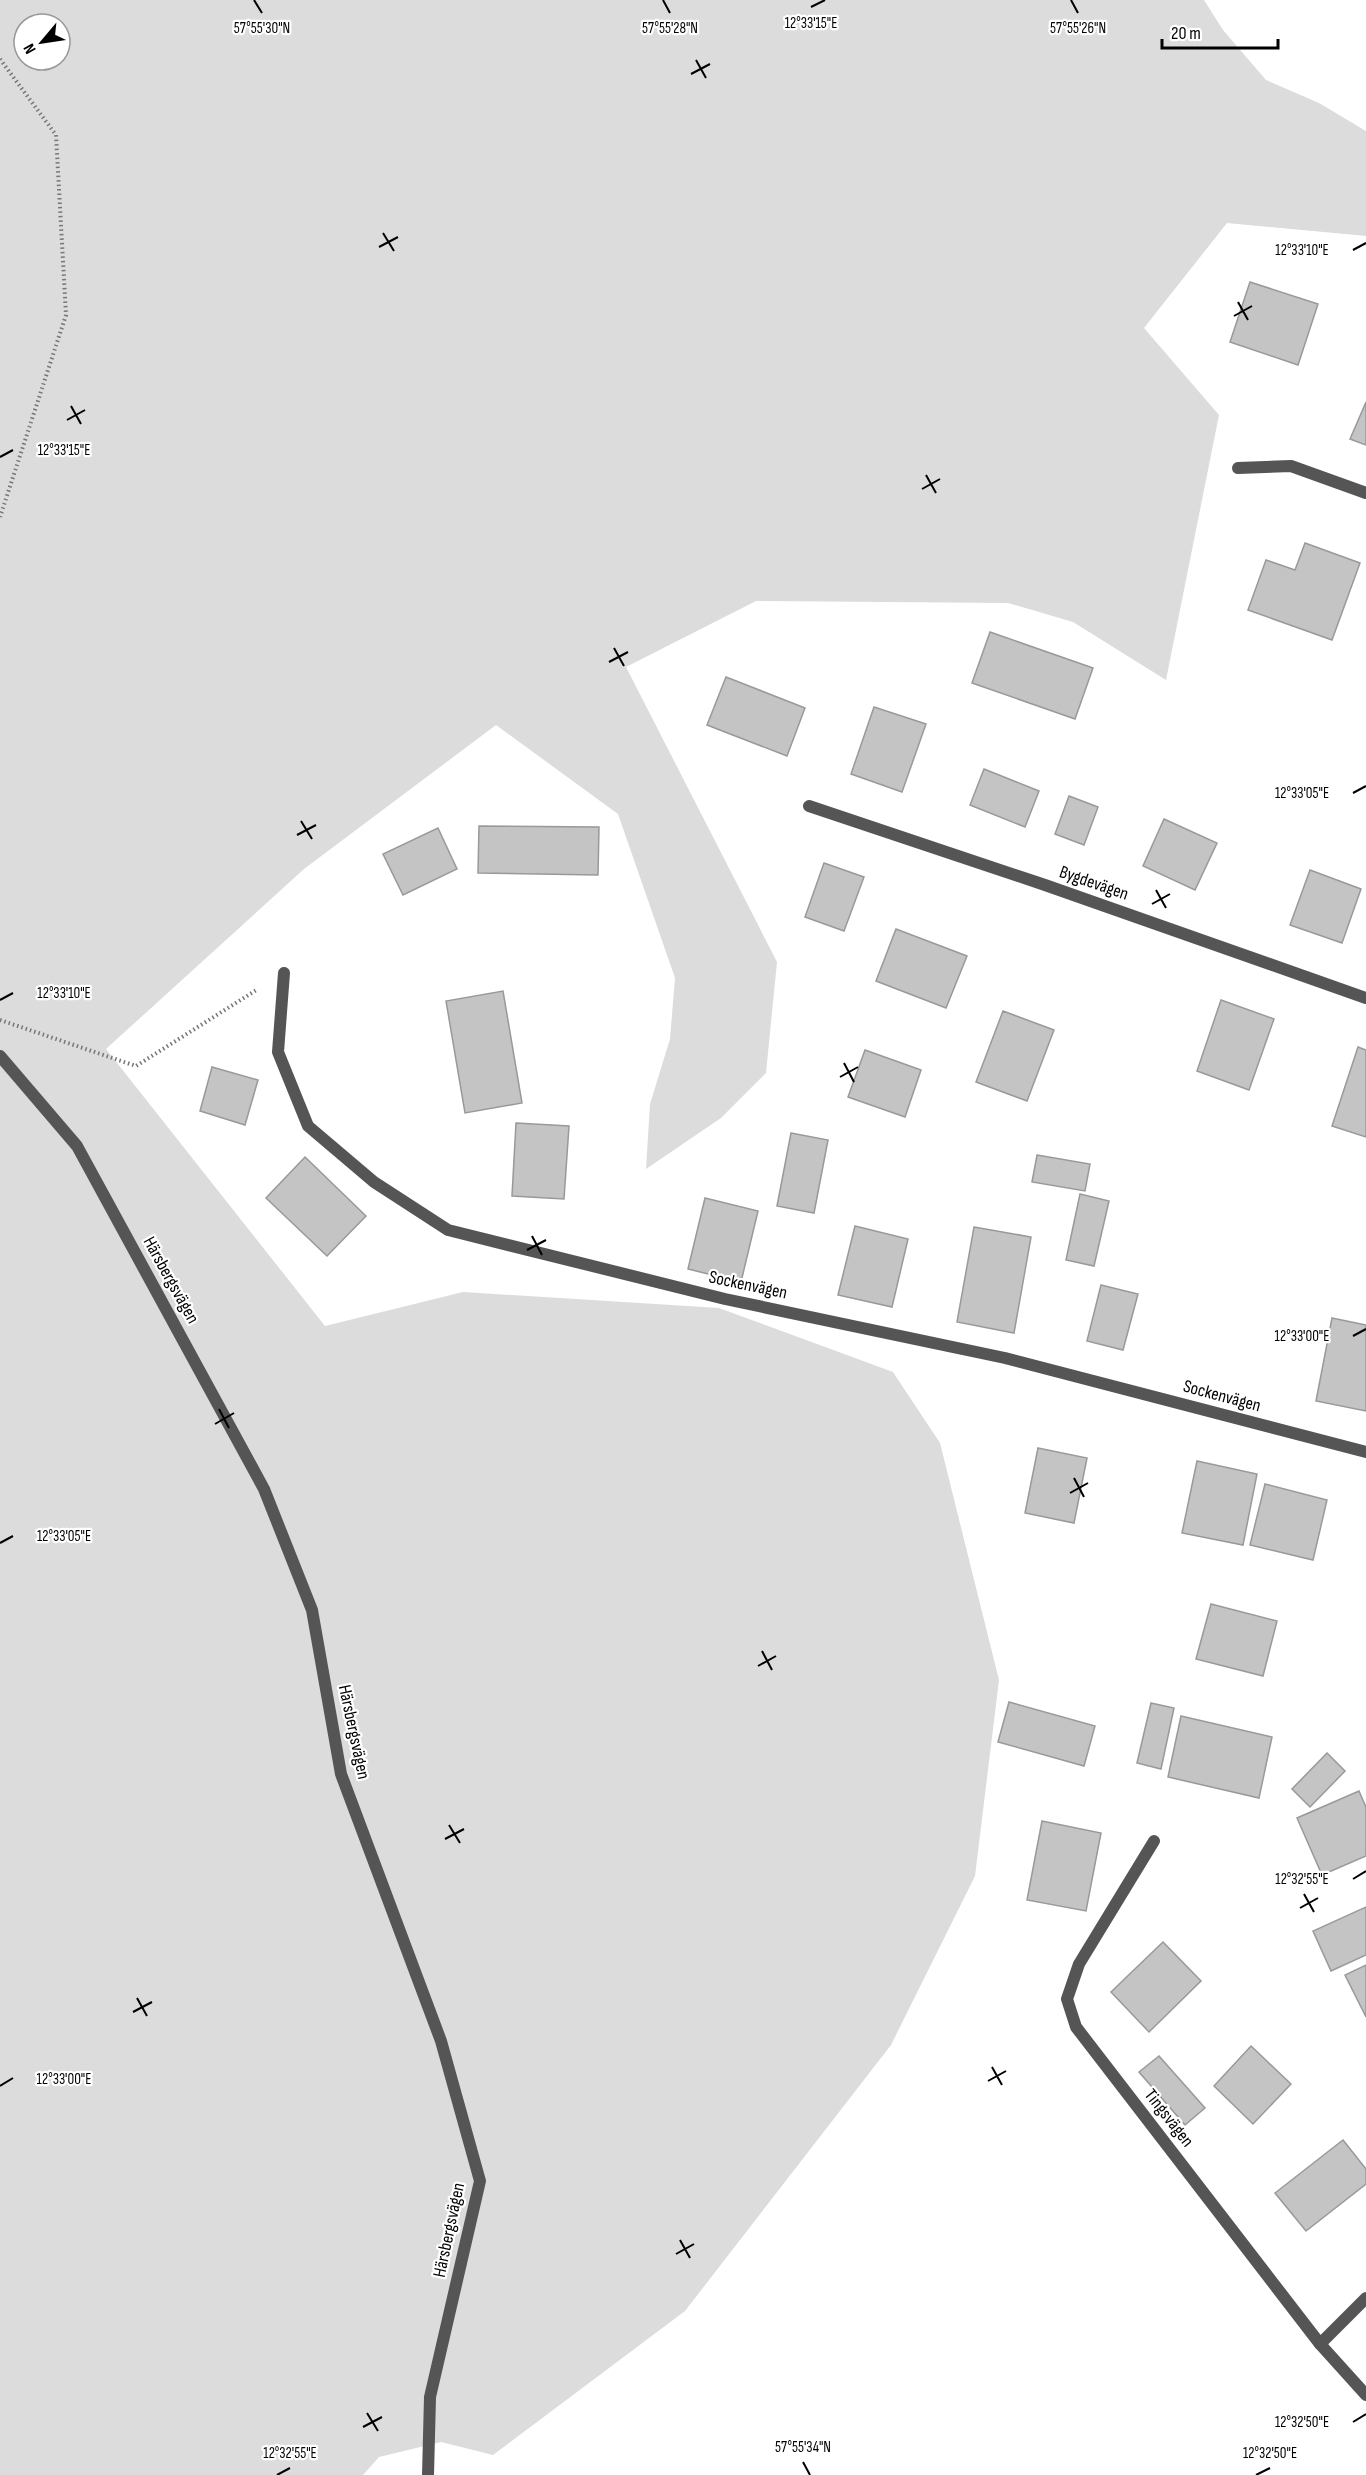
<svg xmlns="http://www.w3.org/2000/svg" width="1366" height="2475" viewBox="0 0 1366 2475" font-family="'Sofia Sans Condensed',sans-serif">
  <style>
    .green { fill: #dcdcdc; fill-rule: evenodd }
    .building { fill: #c4c4c4; stroke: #999; stroke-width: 1.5 }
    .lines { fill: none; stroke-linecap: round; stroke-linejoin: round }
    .path { stroke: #777; stroke-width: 4; stroke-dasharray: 1.5 3; stroke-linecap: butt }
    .street { stroke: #555; stroke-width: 12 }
    .ticks { fill: none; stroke: #000; stroke-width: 2 }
    .labels { text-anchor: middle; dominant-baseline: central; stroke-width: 4.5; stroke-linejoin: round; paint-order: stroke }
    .street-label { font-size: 18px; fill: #000; stroke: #fff }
    .ticks-label { font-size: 15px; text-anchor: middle; fill: #000; stroke: #fff; stroke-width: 4.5; stroke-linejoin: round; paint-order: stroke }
  </style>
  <rect width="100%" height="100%" fill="#fff"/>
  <path class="green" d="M 0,0 L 1204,0 L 1223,30 L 1266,80 L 1319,103 L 1366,131 L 1366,236 L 1227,223 L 1144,328 L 1219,415 L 1166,680 L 1073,622 L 1008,603 L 756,601 L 626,667 L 777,962 L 766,1073 L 721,1118 L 646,1169 L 650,1104 L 670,1039 L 675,978 L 618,814 L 496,725 L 304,869 L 106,1049 L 325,1326 L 463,1292 L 719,1308 L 893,1372 L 940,1443 L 999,1680 L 975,1876 L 891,2045 L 685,2311 L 493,2455 L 441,2442 L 379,2457 L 363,2475 L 0,2475 ZM 24,24 L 60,24 L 60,60 L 24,60 Z"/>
  <g class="building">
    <path d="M 1250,282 L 1318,304 L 1298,365 L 1230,342 Z"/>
    <path d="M 1366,402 L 1366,445 L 1350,439 Z"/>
    <path d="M 1305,543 L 1360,563 L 1332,640 L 1248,610 L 1266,560 L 1295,570 Z"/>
    <path d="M 990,632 L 1093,668 L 1075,719 L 972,683 Z"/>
    <path d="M 726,677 L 805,708 L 787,756 L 707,725 Z"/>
    <path d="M 874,707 L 926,724 L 902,792 L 851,774 Z"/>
    <path d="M 984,769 L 1039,791 L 1025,827 L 970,805 Z"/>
    <path d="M 1069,796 L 1098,807 L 1084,845 L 1055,834 Z"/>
    <path d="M 1164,819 L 1217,843 L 1195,890 L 1143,866 Z"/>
    <path d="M 479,826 L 599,827 L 598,875 L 478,873 Z"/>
    <path d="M 438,828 L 457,869 L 403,895 L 383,854 Z"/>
    <path d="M 824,863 L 864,877 L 844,931 L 805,917 Z"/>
    <path d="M 1310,870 L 1361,889 L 1342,943 L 1290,925 Z"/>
    <path d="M 896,929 L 967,956 L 946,1008 L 876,981 Z"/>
    <path d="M 503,991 L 522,1103 L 465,1113 L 446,1001 Z"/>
    <path d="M 1221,1000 L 1274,1019 L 1249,1090 L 1197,1071 Z"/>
    <path d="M 1003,1011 L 1054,1030 L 1027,1101 L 976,1082 Z"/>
    <path d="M 1358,1047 L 1366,1050 L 1366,1137 L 1332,1126 Z"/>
    <path d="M 865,1050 L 921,1070 L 905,1117 L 848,1097 Z"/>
    <path d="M 212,1067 L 258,1080 L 245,1125 L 200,1111 Z"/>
    <path d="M 516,1123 L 569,1126 L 564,1199 L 512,1196 Z"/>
    <path d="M 791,1133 L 828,1140 L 814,1213 L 777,1206 Z"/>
    <path d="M 1037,1155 L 1090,1164 L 1085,1191 L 1032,1182 Z"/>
    <path d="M 305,1157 L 366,1216 L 327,1256 L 266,1198 Z"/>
    <path d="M 1080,1194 L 1109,1201 L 1094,1266 L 1066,1260 Z"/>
    <path d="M 705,1198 L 758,1211 L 741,1282 L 688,1269 Z"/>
    <path d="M 855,1226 L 908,1239 L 892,1307 L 838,1295 Z"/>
    <path d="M 974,1227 L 1031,1237 L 1014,1333 L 957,1322 Z"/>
    <path d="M 1101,1285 L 1138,1294 L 1123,1350 L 1087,1341 Z"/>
    <path d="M 1332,1318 L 1366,1325 L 1366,1411 L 1316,1401 Z"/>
    <path d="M 1038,1448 L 1087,1458 L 1074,1523 L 1025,1513 Z"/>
    <path d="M 1197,1461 L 1257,1474 L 1243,1545 L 1182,1533 Z"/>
    <path d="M 1265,1484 L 1327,1500 L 1313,1560 L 1250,1545 Z"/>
    <path d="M 1211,1604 L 1277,1621 L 1263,1676 L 1196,1659 Z"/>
    <path d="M 1009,1702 L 1095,1726 L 1084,1766 L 998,1742 Z"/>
    <path d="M 1151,1703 L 1174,1708 L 1161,1769 L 1137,1763 Z"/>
    <path d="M 1181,1716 L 1272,1737 L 1259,1798 L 1168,1777 Z"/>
    <path d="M 1327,1753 L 1345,1771 L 1310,1807 L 1292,1789 Z"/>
    <path d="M 1359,1791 L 1366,1807 L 1366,1856 L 1322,1875 L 1297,1818 Z"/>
    <path d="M 1042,1821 L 1101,1833 L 1086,1911 L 1027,1900 Z"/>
    <path d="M 1366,1907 L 1366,1955 L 1331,1971 L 1313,1931 Z"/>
    <path d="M 1163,1942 L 1201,1981 L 1149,2032 L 1111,1992 Z"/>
    <path d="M 1366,1965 L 1366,2017 L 1345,1975 Z"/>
    <path d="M 1251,2046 L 1291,2084 L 1253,2124 L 1214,2086 Z"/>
    <path d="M 1159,2056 L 1205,2108 L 1185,2125 L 1139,2072 Z"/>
    <path d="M 1343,2140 L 1366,2169 L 1366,2184 L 1306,2231 L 1275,2193 Z"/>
  </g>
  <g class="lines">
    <g class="path">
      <path d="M 0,59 L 56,135 L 66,315 L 0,517"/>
      <path d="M 0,1020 L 136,1066 L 258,989"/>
    </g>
    <g class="street">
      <path d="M 1238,468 L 1291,466 L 1366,493"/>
      <path d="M 809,806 L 1045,885 L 1366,998"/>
      <path d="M 284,973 L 278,1052 L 308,1126 L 374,1182 L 448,1230 L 725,1299 L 1005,1358 L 1366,1452"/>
      <path d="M 0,1056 L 77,1146 L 264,1489 L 312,1610 L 341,1774 L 441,2041 L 480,2181 L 430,2397 L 428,2475"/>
      <path d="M 1154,1841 L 1079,1964 L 1067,1999 L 1076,2027 L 1320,2344 L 1366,2395"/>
      <path d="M 1320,2344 L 1366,2298"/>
    </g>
  </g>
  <path class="ticks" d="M 254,0 L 262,13M 663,0 L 670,13M 1071,0 L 1078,13M 811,7 L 825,0M 696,60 L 706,78M 691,74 L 710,64M 383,233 L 394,251M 379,247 L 398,237M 1353,250 L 1366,243M 1238,302 L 1248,320M 1234,316 L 1252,306M 71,406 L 81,424M 67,420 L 85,410M 0,457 L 13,450M 926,475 L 936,493M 922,489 L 940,479M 614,648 L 624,666M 609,662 L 628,652M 1353,793 L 1366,786M 301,821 L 312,839M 297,835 L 316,825M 1156,890 L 1166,908M 1152,904 L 1170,894M 0,1000 L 13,993M 844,1063 L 854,1082M 840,1077 L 858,1067M 532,1236 L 542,1255M 527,1250 L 546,1240M 1353,1336 L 1366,1329M 219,1409 L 229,1428M 215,1424 L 234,1413M 1074,1478 L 1084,1497M 1070,1493 L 1088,1483M 0,1543 L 13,1536M 762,1651 L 772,1670M 758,1666 L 776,1656M 449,1825 L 460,1843M 445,1839 L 464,1829M 1353,1879 L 1366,1871M 1304,1894 L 1314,1912M 1300,1908 L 1318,1898M 137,1998 L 147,2016M 133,2012 L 152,2002M 992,2067 L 1002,2085M 988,2081 L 1006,2071M 0,2086 L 13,2078M 680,2240 L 690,2258M 676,2254 L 694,2244M 367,2413 L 378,2431M 1353,2422 L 1366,2414M 363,2427 L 382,2417M 803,2462 L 810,2475M 277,2475 L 290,2468M 1256,2475 L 1270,2468"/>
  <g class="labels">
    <g class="street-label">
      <text transform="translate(1094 883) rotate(19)">Bygdevägen</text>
      <text transform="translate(171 1280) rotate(61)">Härsbergsvägen</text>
      <text transform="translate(748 1285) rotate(12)">Sockenvägen</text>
      <text transform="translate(1222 1396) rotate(15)">Sockenvägen</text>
      <text transform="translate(354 1732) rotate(78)">Härsbergsvägen</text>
      <text transform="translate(1169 2118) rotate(52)">Tingsvägen</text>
      <text transform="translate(449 2230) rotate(-78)">Härsbergsvägen</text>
    </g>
  </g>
  <g class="ticks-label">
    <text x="811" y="28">12°33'15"E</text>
    <text x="262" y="33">57°55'30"N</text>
    <text x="670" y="33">57°55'28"N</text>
    <text x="1078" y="33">57°55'26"N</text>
    <text x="1302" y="255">12°33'10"E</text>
    <text x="64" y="455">12°33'15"E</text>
    <text x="1302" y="798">12°33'05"E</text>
    <text x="64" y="998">12°33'10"E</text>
    <text x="1302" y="1341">12°33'00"E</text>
    <text x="64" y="1541">12°33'05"E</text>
    <text x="1302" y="1884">12°32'55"E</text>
    <text x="64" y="2084">12°33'00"E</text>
    <text x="1302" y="2427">12°32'50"E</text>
    <text x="803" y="2452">57°55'34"N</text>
    <text x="290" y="2458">12°32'55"E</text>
    <text x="1270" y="2458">12°32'50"E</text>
  </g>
  <g transform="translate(42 42) rotate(241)"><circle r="28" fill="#ffffff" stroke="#999999" stroke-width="1.5"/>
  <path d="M0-4.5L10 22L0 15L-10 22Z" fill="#000000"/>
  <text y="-9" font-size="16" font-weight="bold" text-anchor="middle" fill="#000000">N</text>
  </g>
  <path d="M1162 39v9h116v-9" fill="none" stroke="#000000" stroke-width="3"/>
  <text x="1171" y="39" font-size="18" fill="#000000" stroke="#ffffff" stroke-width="4.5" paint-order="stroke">20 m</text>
</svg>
